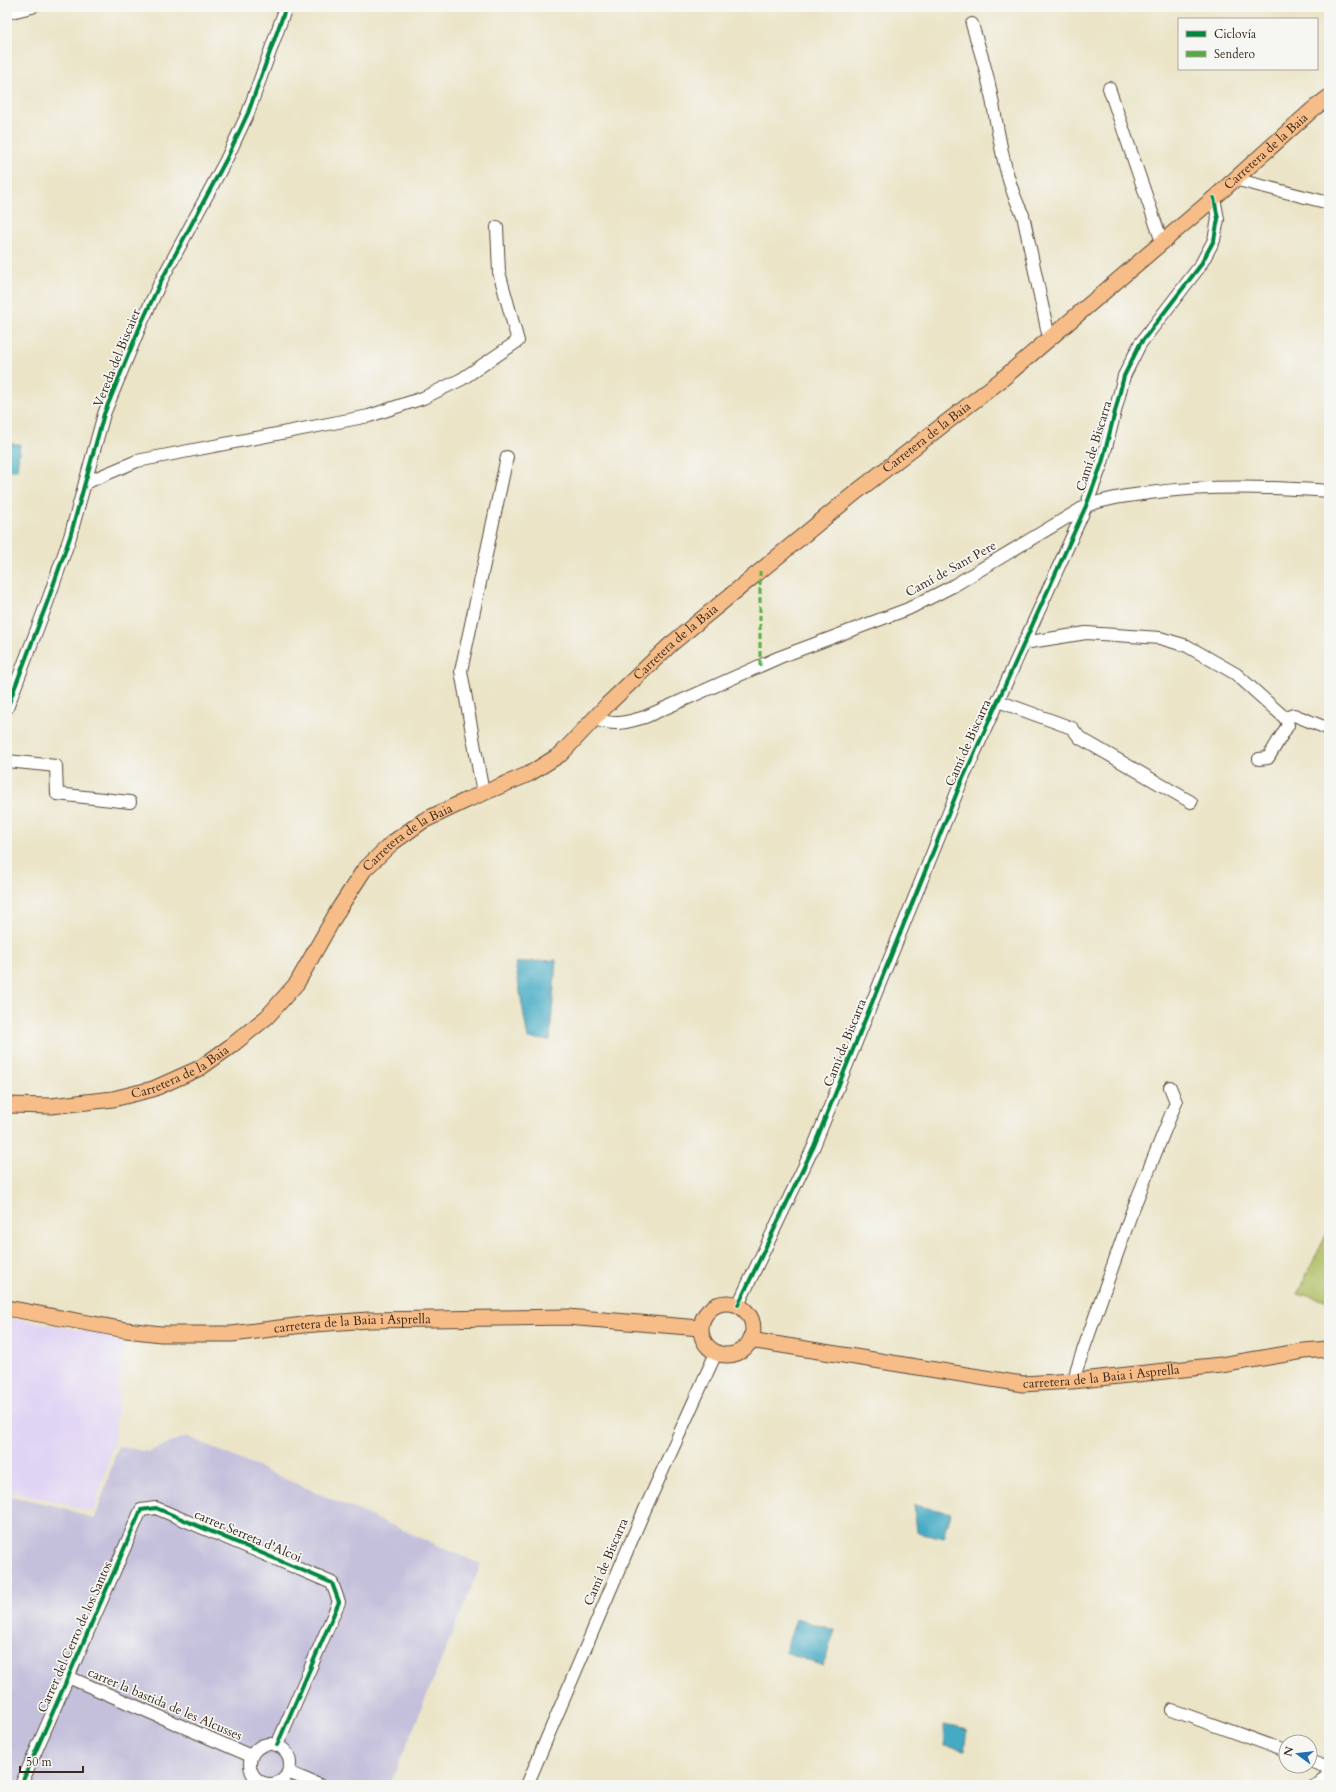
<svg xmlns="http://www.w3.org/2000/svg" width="1336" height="1792" viewBox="0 0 1336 1792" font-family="Cardo,serif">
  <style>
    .built { fill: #e0d4f4 }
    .industrial { fill: #c4c0db }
    .green { fill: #adbc5e; stroke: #74733e }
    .water { fill: #44aac4; stroke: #406a71 }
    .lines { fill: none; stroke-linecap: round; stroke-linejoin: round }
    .minor-casing { stroke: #554637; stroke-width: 14 }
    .major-casing { stroke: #554637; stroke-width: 17 }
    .minor { stroke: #fff; stroke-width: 12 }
    .major { stroke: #f7bd88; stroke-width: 15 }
    .quiet { stroke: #55ab43; stroke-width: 3; stroke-dasharray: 6 3; stroke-linecap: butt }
    .cycleway-casing { stroke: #f6f6f2; stroke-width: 6 }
    .cycleway { stroke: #00873e; stroke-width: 4 }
    .labels { text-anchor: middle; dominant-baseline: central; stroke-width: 3.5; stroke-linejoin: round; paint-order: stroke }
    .street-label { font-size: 13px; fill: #3b2a1e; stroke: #f6f6f2 }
  </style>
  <rect width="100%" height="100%" fill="#f6f6f2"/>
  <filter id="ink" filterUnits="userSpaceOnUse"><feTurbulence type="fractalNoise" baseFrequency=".025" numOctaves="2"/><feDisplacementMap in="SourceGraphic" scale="8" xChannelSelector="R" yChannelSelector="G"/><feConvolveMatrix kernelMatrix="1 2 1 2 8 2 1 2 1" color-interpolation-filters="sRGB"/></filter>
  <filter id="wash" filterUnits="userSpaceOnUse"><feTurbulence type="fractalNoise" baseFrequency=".012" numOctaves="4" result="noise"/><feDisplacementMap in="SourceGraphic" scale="16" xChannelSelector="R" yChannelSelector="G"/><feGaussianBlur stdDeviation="0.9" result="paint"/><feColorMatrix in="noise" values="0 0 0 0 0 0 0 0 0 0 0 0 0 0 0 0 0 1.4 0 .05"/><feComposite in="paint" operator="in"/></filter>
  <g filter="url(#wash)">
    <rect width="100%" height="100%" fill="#ebe4c7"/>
    <path class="built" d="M 11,1318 L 124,1338 L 114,1442 L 94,1513 L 59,1502 L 7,1491 L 7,1351 Z"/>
    <path class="industrial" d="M 186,1436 L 481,1564 L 390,1785 L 7,1785 L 7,1495 L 61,1507 L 95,1519 L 118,1446 L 148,1452 Z"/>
    <path class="green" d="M 1329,1229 L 1329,1301 L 1304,1294 L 1303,1296 L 1297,1294 Z"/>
    <g class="water">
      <path d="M 7,444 L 20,444 L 17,470 L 7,470 Z"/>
      <path d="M 556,960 L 550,1040 L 528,1039 L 515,963 Z"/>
      <path d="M 914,1505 L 951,1513 L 944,1538 L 917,1532 Z"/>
      <path d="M 796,1619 L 835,1630 L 823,1666 L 785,1652 Z"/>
      <path d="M 944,1725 L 967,1730 L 964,1750 L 945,1746 Z"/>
    </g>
  </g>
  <g filter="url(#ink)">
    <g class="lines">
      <defs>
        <g id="minor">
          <path d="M 7,13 L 32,7"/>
          <path d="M 972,24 C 977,42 984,61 988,80 C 998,123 1002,176 1023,215 L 1049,338"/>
          <path d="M 1109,88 L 1162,242"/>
          <path d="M 1234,179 L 1329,203"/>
          <path d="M 85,483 L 137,461 L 369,416 L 423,398 L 462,379 L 518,341 L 499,272 L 497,227"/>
          <path d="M 1024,643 L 1086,633 L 1160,638 L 1187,646 L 1236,674 L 1285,718 L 1288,725 L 1268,758 L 1259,759"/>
          <path d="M 998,701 L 1072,728 L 1080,738 L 1191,802"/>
          <path d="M 7,708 L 47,603 L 70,537 L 104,414 L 141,324 L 161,281 L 226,160 L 248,113 L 286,7"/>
          <path d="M 1285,718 L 1294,715 L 1329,729"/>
          <path d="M 595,719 C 615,726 625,723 645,717 L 780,657 L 908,609 L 953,586 L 1086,506 C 1107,498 1127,496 1149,493 C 1209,485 1269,487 1329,491"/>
          <path d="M 7,761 L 56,766 L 57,794 L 130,802"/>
          <path d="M 483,793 L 461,671 L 507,457"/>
          <path d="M 738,1305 L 814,1146 L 960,785 L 1086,506 L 1102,463 L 1124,376 L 1140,344 L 1200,266 L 1214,240 L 1218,219 L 1214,198"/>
          <path d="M 1074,1381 L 1077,1368 L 1131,1214 L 1176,1102 L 1170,1087"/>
          <path d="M 68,1677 L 251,1756"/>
          <path d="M 1172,1710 L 1286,1751"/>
          <circle cx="270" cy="1764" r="20"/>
          <path d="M 1310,1760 L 1329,1767"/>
          <path d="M 288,1772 L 319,1785"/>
          <path d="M 21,1785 L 141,1510 L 156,1508 L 332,1583 L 339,1602 L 277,1745"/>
          <path d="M 527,1785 L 641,1518 L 716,1353"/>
          <path d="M 1313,1785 L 1329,1773"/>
        </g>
        <g id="major">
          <path id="s1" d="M 7,1105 L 51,1106 L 113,1099 L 153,1089 L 200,1068 L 231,1046 L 267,1017 L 297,983 L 340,907 L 364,870 L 392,843 L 423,821 L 467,800 L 529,774 L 561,754 L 608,704 L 670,645 L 855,493 L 1001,380 L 1214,198 L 1312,110 L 1329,97"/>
          <circle cx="727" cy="1329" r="26"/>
          <path id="s2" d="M 7,1308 L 126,1330 L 161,1334 L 232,1334 L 303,1325 L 368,1320 L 567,1317 L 700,1328"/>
          <path id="s3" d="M 750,1340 L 1023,1384 L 1072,1381 L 1221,1365 L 1304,1351 L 1329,1349"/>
        </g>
      </defs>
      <use href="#minor" class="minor-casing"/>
      <use href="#major" class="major-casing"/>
      <use href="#minor" class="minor"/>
      <use href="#major" class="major"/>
      <path class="quiet" d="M 760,666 L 760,571"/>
      <defs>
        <g id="cycleway">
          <path d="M 7,708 L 47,603 L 70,537 L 104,414 L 141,324 L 161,281 L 226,160 L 248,113 L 286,7"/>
          <path d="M 738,1305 L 814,1146 L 960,785 L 1086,506 L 1102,463 L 1124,376 L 1140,344 L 1200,266 L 1214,240 L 1218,219 L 1214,198"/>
          <path d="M 21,1785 L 141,1510 L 156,1508 L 332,1583 L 339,1602 L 277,1745"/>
        </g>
      </defs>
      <use href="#cycleway" class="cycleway-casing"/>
      <use href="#cycleway" class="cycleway"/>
    </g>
  </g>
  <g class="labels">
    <g class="street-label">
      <text stroke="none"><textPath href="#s1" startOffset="1619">Carretera de la Baia</textPath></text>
      <text transform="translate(117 358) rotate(-68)">Vereda del Biscaier</text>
      <text stroke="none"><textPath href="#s1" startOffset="1175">Carretera de la Baia</textPath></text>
      <text transform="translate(1094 446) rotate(-73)">Camí de Biscarra</text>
      <text transform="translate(951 569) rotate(-29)">Camí de Sant Pere</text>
      <text stroke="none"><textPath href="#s1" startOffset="851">Carretera de la Baia</textPath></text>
      <text transform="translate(968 743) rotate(-66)">Camí de Biscarra</text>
      <text stroke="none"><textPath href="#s1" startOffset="515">Carretera de la Baia</textPath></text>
      <text transform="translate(845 1043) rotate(-68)">Camí de Biscarra</text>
      <text stroke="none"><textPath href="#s1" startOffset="179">Carretera de la Baia</textPath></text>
      <text stroke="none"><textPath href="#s2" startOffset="348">carretera de la Baia i Asprella</textPath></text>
      <text stroke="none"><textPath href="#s3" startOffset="355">carretera de la Baia i Asprella</textPath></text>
      <text transform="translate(248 1536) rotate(23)">carrer Serreta d'Alcoi</text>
      <text transform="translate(606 1562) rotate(-67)">Camí de Biscarra</text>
      <text transform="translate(75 1637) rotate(-66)">Carrer del Cerro de los Santos</text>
      <text transform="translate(165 1704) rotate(23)">carrer la bastida de les Alcusses</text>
    </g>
  </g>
  <rect width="1336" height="1792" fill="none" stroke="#f6f6f2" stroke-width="24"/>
  <rect x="1178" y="18" width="140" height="52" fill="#f6f6f2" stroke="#aba49d"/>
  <rect x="1186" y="31" width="20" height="6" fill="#00873e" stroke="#aba49d"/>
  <text x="1214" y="38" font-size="12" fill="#3b2a1e">Ciclovía</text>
  <rect x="1186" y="51" width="20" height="6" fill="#55ab43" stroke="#aba49d"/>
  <text x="1214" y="58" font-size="12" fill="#3b2a1e">Sendero</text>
  <g transform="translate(1298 1754) rotate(285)"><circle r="19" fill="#f6f6f2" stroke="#aba49d"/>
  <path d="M0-3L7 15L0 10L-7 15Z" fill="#1f6fb2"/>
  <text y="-6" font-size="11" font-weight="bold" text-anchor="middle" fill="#3b2a1e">N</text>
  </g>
  <path d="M20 1766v6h63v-6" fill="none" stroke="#3b2a1e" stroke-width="2"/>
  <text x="26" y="1766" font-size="12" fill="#3b2a1e" stroke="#f6f6f2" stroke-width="3" paint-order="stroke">50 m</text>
</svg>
